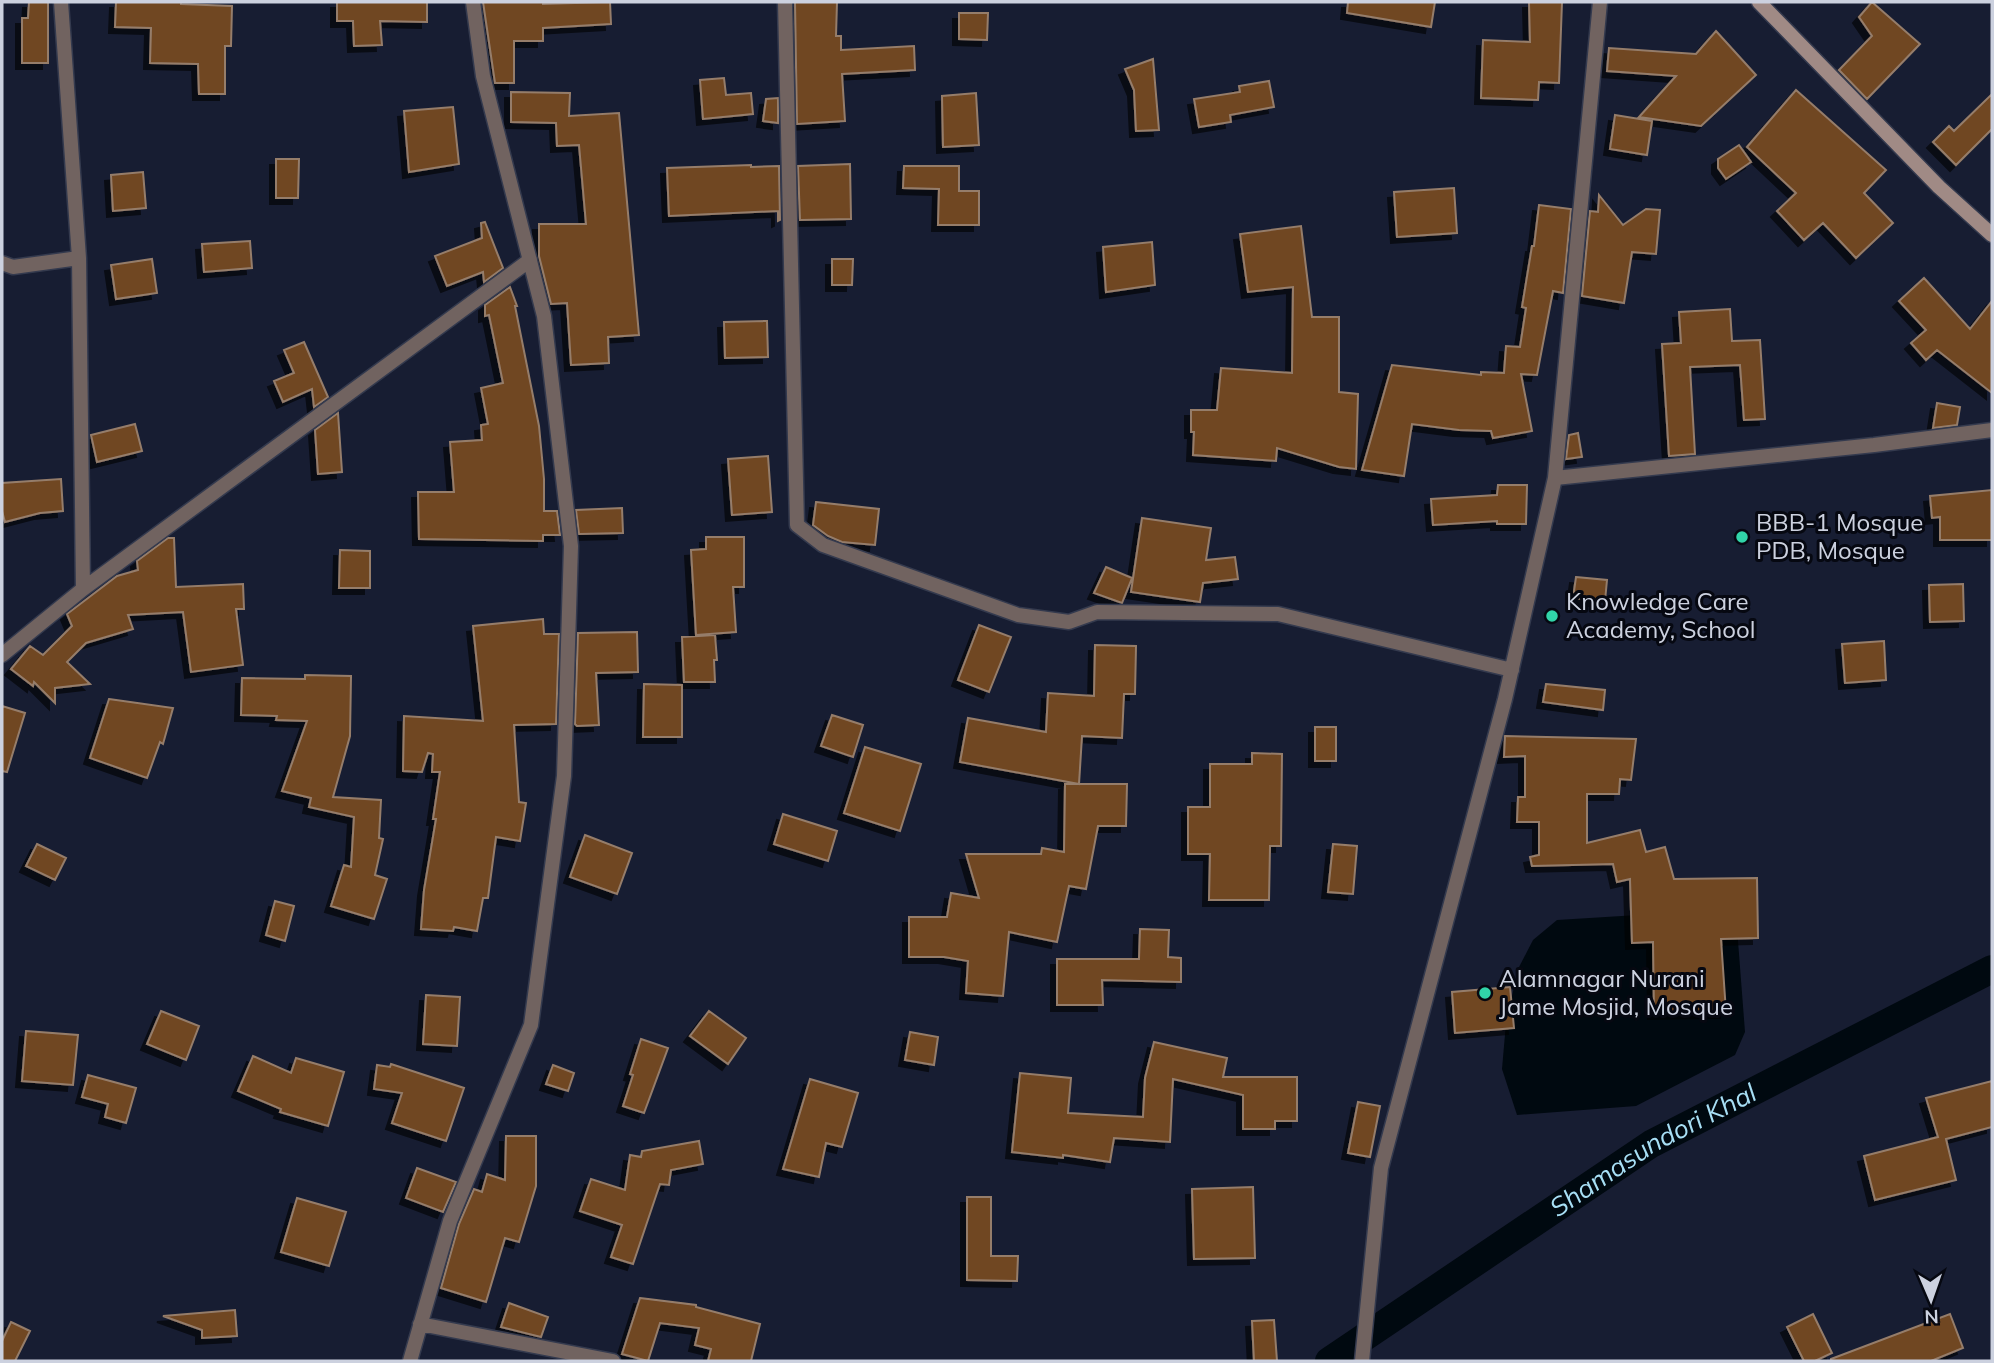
<svg xmlns="http://www.w3.org/2000/svg" width="1994" height="1363" font-family="Mulish,sans-serif">
	<style>
		.water { fill: #000910 }
		.lines { fill: none; stroke-linecap: round; stroke-linejoin: round }
		.canal { stroke: #000910; stroke-width: 28 }
		.building { fill: #704621; stroke: #957d6b; stroke-width: 2; filter: url(#shadow) }
		.street-casing { stroke: #343a4e; stroke-width: 17 }
		.secondary-casing { stroke: #343a4e; stroke-width: 17 }
		.street { stroke: #716360; stroke-width: 14 }
		.secondary { stroke: #a08a85; stroke-width: 14 }
		.poi-dot { fill: #31d4a9; stroke: #060811; stroke-width: 2.5 }
		.labels { text-anchor: middle; stroke-width: 6; stroke-linejoin: round; paint-order: stroke }
		.poi-label { font-size: 24px; fill: #ccd1df; stroke: #060811; text-anchor: start }
		.water-label { font-size: 26px; font-style: italic; fill: #a7dff5; stroke: #060811 }
	</style>
	<defs>
		<filter id="shadow"><feDropShadow dx="-6" dy="6" stdDeviation="0" flood-color="#0009"/></filter>
	</defs>
	<rect width="100%" height="100%" fill="#171d32"/>
	<path class="water" d="M1638 915H1736L1745 1032 1735 1055 1636 1106 1517 1115 1502 1069 1506 1023 1518 969 1533 940 1557 920Z"/>
	<g class="lines">
		<path class="canal" id="s1" d="M1329 1361 1651 1144 1992 969"/>
	</g>
	<path class="building" d="M29 2H48V63H22V18H28Z
		M116 2H181V4L232 6 231 46H225V94H199L198 64 150 63 151 28 115 27Z
		M337 2H427V22L380 21 382 45 354 46 353 21H337Z
		M483 2H543V4L610 2 611 24 543 28V41H514V83H495Z
		M795 2H837L836 36H841V50L914 46 915 70 842 74 845 121 797 124Z
		M1348 2H1435L1431 27 1347 13Z
		M1529 2H1562L1559 83 1539 82 1538 100 1481 98 1483 40 1530 42Z
		M1872 2 1920 44 1867 99 1839 70 1872 36 1859 17Z
		M959 13H988L987 40 959 39Z
		M1716 31 1756 75 1701 126 1639 117 1676 76 1607 71 1609 48 1696 54Z
		M1153 59 1159 130 1136 131 1134 90 1125 69Z
		M724 78 726 95 751 93 753 114 703 119 700 80Z
		M1269 81 1274 107 1230 115 1231 122 1199 127 1194 99 1240 92 1239 86Z
		M1796 90 1886 170 1864 193 1893 223 1856 258 1823 223 1804 240 1777 211 1796 193 1747 147Z
		M511 92 570 93 569 116 619 113 639 335 608 337 609 363 571 365 567 303 551 304 539 256V224H586L579 145 557 146 556 123 511 122Z
		M976 93 979 145 943 147 942 96Z
		M1992 94V129L1956 165 1933 142 1949 126 1954 131Z
		M778 98V123L763 121 766 99Z
		M453 107 459 164 409 172 404 111Z
		M1615 115 1652 121 1647 155 1610 149Z
		M1739 145 1751 162 1726 179 1718 168V159Z
		M276 159H299L298 198H276Z
		M850 164 851 219 800 220 798 166Z
		M751 165V167L779 166 780 220 778 221V211L669 216 667 168Z
		M904 166H959V191H979V225H938L939 189 903 188Z
		M143 172 146 208 113 211 111 175Z
		M1454 188 1457 233 1397 237 1394 192Z
		M1599 195 1623 225 1646 209 1660 210 1656 254 1632 252 1624 303 1582 296 1590 211 1598 212Z
		M1539 205 1571 209 1563 293 1553 291 1537 375 1521 374 1532 431 1493 438 1491 431 1459 430 1412 424 1404 476 1362 470 1392 365 1481 375V372L1504 373 1506 346 1520 347 1526 308 1522 307 1532 246H1534Z
		M485 222 503 268 484 282 483 272 447 286 435 256 482 238 481 223Z
		M1301 226 1312 317H1339V392L1358 394 1356 469 1339 467 1277 448 1276 461 1193 455 1194 432H1191V410H1217L1221 368 1292 373 1293 287 1248 292 1240 234Z
		M250 241 252 268 204 272 202 244Z
		M1152 242 1155 285 1106 292 1103 247Z
		M152 259 157 293 116 299 111 265Z
		M832 259H853L852 285H832Z
		M1924 278 1970 329 1992 301V393L1937 350 1926 360 1911 343 1926 330 1899 301Z
		M510 287 517 306H515L539 426 544 479V511H557L560 535H543V541L419 539 418 492H454L450 442 482 440 481 425 488 424 481 388 503 383 489 315 485 316V305Z
		M1730 309 1732 341 1760 340 1765 419 1744 420 1740 365 1690 367 1695 454 1669 456 1662 344 1681 343 1679 312Z
		M767 321 768 357 725 358 724 322Z
		M304 342 328 397 314 407 312 389 283 402 274 381 294 373 284 350Z
		M1937 403 1960 407 1957 425 1933 428Z
		M338 413 342 472 318 474 315 430Z
		M135 424 142 451 97 462 91 435Z
		M1578 433 1582 457 1566 459 1569 435Z
		M768 456 772 512 732 515 728 459Z
		M61 479 63 511 40 513 5 522 2 511V483Z
		M1498 485H1527L1526 524H1497V521L1433 525 1431 499 1497 495Z
		M1992 490V540H1940V517L1932 518 1930 496Z
		M816 502 879 509 875 545 842 542 828 536 813 525Z
		M622 508 623 533 579 534 576 510Z
		M1142 518 1211 528 1206 560 1235 557 1238 579 1203 583 1200 602 1131 592Z
		M706 537H744V587H733L736 632 696 635 691 550 706 549Z
		M168 538H174L176 587 243 584 244 609H236L243 665 191 672 183 612 128 615 133 629 86 643 67 662 90 684 55 688V703L34 682 33 686 11 669 30 646 43 655 72 626 67 614 117 576 138 570 137 561Z
		M340 550 370 551V588H339Z
		M1106 567 1132 578 1122 603 1094 593Z
		M1576 577 1607 580 1605 601 1573 598Z
		M1963 584 1964 621 1930 622 1929 585Z
		M543 619 544 634H559L556 724 514 725 519 802 526 803 520 841 496 837 488 898H483L477 931 454 927 453 931 421 929 424 890 436 819H433L440 772H432L433 754 428 753 422 772 403 771 404 716 483 721 473 626Z
		M979 625 1011 637 989 692 958 680Z
		M637 632 638 672 596 673 599 725 577 726 575 724 578 633Z
		M715 635 717 660H714L715 682H684L682 637Z
		M1884 641 1886 680 1845 683 1842 644Z
		M1095 645 1136 646 1135 694H1124L1122 738 1082 736 1079 784 960 762 968 718 1046 732 1048 693 1094 696Z
		M305 675 351 676 350 736 333 797 381 800 379 838 383 839 375 875 387 879 374 919 331 906 344 865 351 867 354 817 309 807 311 798 282 791 307 721 276 720 277 716 241 715 242 678 305 679Z
		M644 684 682 685V737H643Z
		M1546 684 1605 690 1603 710 1543 702Z
		M109 699 173 708 163 744 160 742 147 778 90 758Z
		M2 706 25 713 7 772 2 771Z
		M832 715 863 725 853 757 821 746Z
		M1315 727H1336V761H1315Z
		M1505 736 1636 739 1631 780 1620 779 1619 794H1587V843L1640 830 1646 852 1665 847 1674 879 1757 878 1758 938 1721 939 1726 1012 1654 1013 1653 942 1632 943 1630 879 1617 882 1613 864 1532 866 1530 857 1539 855V822H1517L1518 797H1525V756L1504 757Z
		M865 747 921 764 900 831 844 813Z
		M1252 753 1282 754 1281 846H1270L1269 900H1209L1210 854H1188V807H1210V764H1252Z
		M1065 784H1127L1126 826H1098L1086 889 1069 886 1057 942 1009 932 1003 996 966 993 968 961 944 957H909V917H947L951 893 979 898 966 854H1041L1042 848 1064 852Z
		M783 814 837 831 828 861 774 844Z
		M585 835 632 853 617 894 570 877Z
		M37 844 66 858 55 880 26 866Z
		M1333 844 1357 846 1353 894 1328 892Z
		M275 901 294 906 285 941 266 935Z
		M1140 929 1169 930 1168 957 1181 958V982L1102 980 1103 1005H1057V959H1139Z
		M1510 987 1514 1028 1455 1033 1452 992Z
		M426 995 460 997 457 1046 423 1044Z
		M161 1011 199 1026 186 1060 147 1044Z
		M709 1011 746 1038 728 1064 690 1036Z
		M26 1031 78 1035 73 1085 22 1081Z
		M910 1032 938 1037 934 1065 905 1060Z
		M641 1039 668 1048 644 1113 623 1106 633 1075 630 1074Z
		M1154 1042 1227 1058 1223 1077H1297V1121H1275V1129H1243V1095L1173 1079 1170 1142 1114 1138 1110 1162 1063 1155V1158L1012 1152 1020 1073 1071 1078 1068 1113 1143 1117 1145 1078Z
		M253 1056 291 1073 296 1058 344 1072 328 1126 280 1112 281 1109 238 1091Z
		M391 1064 464 1088 446 1141 392 1123 402 1093 374 1089 377 1065 390 1067Z
		M553 1065 574 1073 568 1091 546 1084Z
		M88 1075 136 1088 126 1123 105 1117 108 1104 82 1097Z
		M810 1079 858 1093 842 1147 826 1143 819 1177 783 1169Z
		M1992 1081V1127L1946 1139 1956 1180 1875 1200 1864 1156 1938 1137 1926 1098Z
		M1358 1102 1380 1106 1370 1157 1348 1153Z
		M506 1136H536V1186L519 1242 505 1238 486 1302 441 1288 459 1224 474 1189 482 1192 487 1174 505 1180Z
		M699 1141 703 1164 671 1170 669 1185 660 1184 633 1264 611 1257 622 1225 580 1211 591 1179 625 1190 630 1155 641 1157 642 1151Z
		M417 1168 456 1182 443 1212 406 1198Z
		M1253 1187 1255 1258 1194 1259 1192 1189Z
		M967 1197H991V1256H1018L1017 1281 967 1280Z
		M297 1198 346 1212 329 1266 281 1252Z
		M640 1298 696 1305V1307L760 1324 751 1361H708L711 1349 695 1345 699 1328 660 1323 648 1361 622 1354Z
		M509 1303 548 1317 541 1337 501 1327Z
		M235 1310 237 1336 202 1338V1330L163 1316Z
		M1813 1314 1832 1353 1815 1361H1804L1787 1327Z
		M1950 1314 1963 1348 1931 1361H1831V1359Z
		M1274 1320 1277 1361H1254L1252 1321Z
		M11 1322 30 1331 15 1361H2V1341Z"/>
	<g class="lines">
		<g class="street-casing">
			<path id="street" d="M61 2 79 258 83 589
				M785 2 797 525 823 545 1018 615 1069 622 1097 612 1278 614 1512 670
				M2 263 13 267 79 258
				M1555 478 1874 445 1992 430
				M2 655 83 589 530 260
				M420 1324 613 1361
				M410 1361 450 1221 531 1025 564 776 571 546 544 316 483 76 473 2
				M1362 1361 1381 1168 1505 699 1555 478 1600 2"/>
		</g>
		<g class="secondary-casing">
			<path id="secondary" d="M1759 2 1939 187 1992 235"/>
		</g>
		<use href="#street" class="street"/>
		<use href="#secondary" class="secondary"/>
	</g>
	<g class="poi-dot">
		<circle cx="1742" cy="537" r="7"/>
		<circle cx="1552" cy="616" r="7"/>
		<circle cx="1485" cy="993" r="7"/>
	</g>
	<g class="labels">
		<g class="poi-label">
			<text x="1756" y="531">BBB-1 Mosque<tspan x="1756" dy="28">PDB, Mosque</tspan></text>
			<text x="1566" y="610">Knowledge Care<tspan x="1566" dy="28">Academy, School</tspan></text>
			<text x="1499" y="987">Alamnagar Nurani<tspan x="1499" dy="28">Jame Mosjid, Mosque</tspan></text>
		</g>
		<g class="water-label">
			<text dy="9" stroke="none"><textPath href="#s1" startOffset="387">Shamasundori Khal</textPath></text>
		</g>
	</g>
	<rect width="1994" height="1363" fill="none" stroke="#ccd1df" stroke-width="7"/>
	<g transform="translate(1931 1300) rotate(178)" stroke="#060811" stroke-width="5" paint-order="stroke">
	<path d="M0-5L12 26L0 18L-12 26Z" fill="#ccd1df"/>
	<text y="-10" font-size="19" font-weight="bold" text-anchor="middle" fill="#ccd1df">N</text>
	</g>
</svg>
